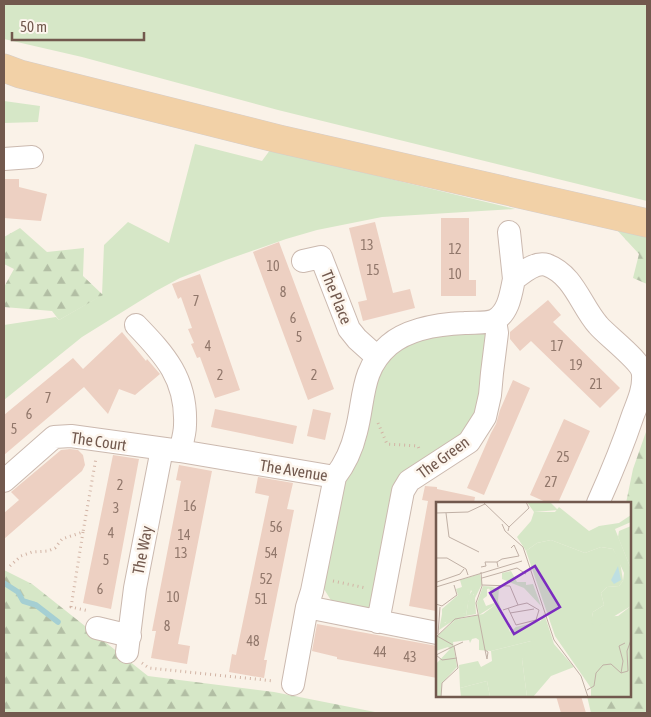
<svg xmlns="http://www.w3.org/2000/svg" width="651" height="717" font-family="'Asap Condensed',sans-serif">
	<style>
		.grass { fill: #d6e7c7 }
		.forest { fill: url(#forest-firs) }
		.lines { fill: none; stroke-linecap: round; stroke-linejoin: round }
		.stream { stroke: #a5cfd3; stroke-width: 5.5 }
		.building { fill: #edd0c2 }
		.minor-casing { stroke: #cbb9af; stroke-width: 24 }
		.major-casing { stroke: #d5cdca; stroke-width: 29 }
		.path { stroke: #d2b4a5; stroke-width: 3; stroke-dasharray: 1 4; stroke-linecap: butt }
		.minor { stroke: #fff; stroke-width: 22 }
		.major { stroke: #f2d1a7; stroke-width: 28 }
		.labels { text-anchor: middle; stroke-width: 5; stroke-linejoin: round; paint-order: stroke }
		.number-label { font-size: 14px; fill: #91776b }
		.street-label { font-size: 16px; fill: #72594e; stroke: #fdf6ee }
		.inset-road { fill: none; stroke: #c0b0a5; stroke-width: 1 }
		.view { fill: #7b2cbf; fill-opacity: 0.15; stroke: #7b2cbf; stroke-width: 2.5 }
		.inset-edge { fill: none; stroke: #72594e; stroke-width: 2.5 }
	</style>
	<defs>
		<pattern id="forest-firs" width="22" height="20" patternUnits="userSpaceOnUse" patternTransform="scale(1.25)"><rect width="22" height="20" fill="#d6e7c7"/><path d="M5 1l3.5 6h-7zM16 11l3.5 6h-7z" fill="#b2bea4"/></pattern>
	</defs>
	<rect width="100%" height="100%" fill="#faf2e8"/>
	<path class="grass" d="M4 4H647V201L278 110 82 57 4 39Z
		M4 101 40 106 38 122 4 123Z
		M195 144 262 161 270 150 515 209 382 217 317 230 286 239 226 260 180 278 156 291 82 337 4 400V325L56 317 59 320 102 295 104 245 128 222 169 243Z
		M480 329 489 335 482 395 468 434 410 474 370 612 332 602 324 589 342 484 371 391 392 352 437 332Z"/>
	<path class="forest" d="M20 228 47 252 84 248 83 276 103 295 59 320 52 311 4 307V287L14 269 4 264V237Z
		M616 229 647 236V284L633 278 639 254Z
		M647 429V713H591L587 696H630V503H626L633 469Z
		M4 570 32 584 148 676 274 692 380 713H4Z"/>
	<g class="lines">
		<path class="stream" d="M4 583 18 592 23 601 36 605 58 622"/>
	</g>
	<path class="building" d="M4 179H19V187L47 194 41 221 4 218Z
		M441 218H469V280H476V296H441Z
		M375 222 393 293 410 289 415 308 363 321 358 302 367 300 349 228Z
		M279 242 334 389 308 400 253 252Z
		M200 274 240 390 215 398 200 357 197 358 191 344 194 343 188 329 192 328 181 297 178 299 172 284Z
		M548 300 561 315 553 322 620 388 600 408 531 341 520 351 510 339V332Z
		M122 332 146 361 147 359 160 374 135 395 119 389 108 414 84 387 4 455V415L73 358 83 369Z
		M513 380 530 388 484 495 467 488 491 433 496 424 500 410Z
		M215 409 297 426 293 444 211 427Z
		M313 409 331 413 325 440 307 436Z
		M564 419 590 431 558 503H548L530 495Z
		M70 449 78 450 83 455 85 465 82 471 4 539V513L19 500 11 492 61 450Z
		M113 455 139 459 111 609 83 603Z
		M179 465 212 471 178 644 190 646 187 664 151 658 156 631H152L181 481 176 480Z
		M258 477 293 483 287 509 294 510 264 660H267L264 678 229 672 232 654 236 655 269 496 255 493Z
		M425 486 437 487V489L475 497 474 503H437V603L436 611 409 606 428 501 422 500Z
		M317 624 437 646V678L337 659V657L312 651Z
		M556 696H581L586 713H561Z"/>
	<g class="lines">
		<g class="minor-casing">
			<path id="minor" d="M4 159 32 157
				M509 232 514 279
				M303 261 321 257 349 329 357 339 377 357
				M136 325C165 355 187 379 185 425 185 434 182 443 180 451
				M335 477C345 464 352 449 356 432 365 399 360 370 389 345 409 328 439 324 465 323 474 322 487 324 495 320 509 312 511 293 514 279 523 273 535 261 547 265 574 275 581 306 598 325 607 336 643 362 643 375 644 389 638 402 633 415 623 445 611 474 598 503
				M4 481 54 437 71 436 180 451 335 477 312 591 307 607 293 684
				M307 607 437 633
				M378 622 403 491 409 481 469 442 485 417 490 395 492 373 497 333 495 320
				M97 628 130 636
				M127 652 135 588 162 449"/>
		</g>
		<g class="major-casing">
			<path id="major" d="M4 68 20 74 279 139 647 223"/>
		</g>
		<path class="path" d="M378 423 387 444 418 446 420 451
			M83 532 71 607 89 611
			M10 566 21 556 32 552 48 551 55 548 62 539 83 532 96 458
			M333 581 366 588
			M142 663 149 668 274 681"/>
		<use href="#minor" class="minor"/>
		<use href="#major" class="major"/>
	</g>
	<g class="labels">
		<g class="number-label">
			<text x="367" y="250">13</text>
			<text x="455" y="254">12</text>
			<text x="273" y="271">10</text>
			<text x="373" y="275">15</text>
			<text x="455" y="279">10</text>
			<text x="283" y="297">8</text>
			<text x="196" y="306">7</text>
			<text x="293" y="323">6</text>
			<text x="299" y="342">5</text>
			<text x="208" y="351">4</text>
			<text x="557" y="351">17</text>
			<text x="576" y="370">19</text>
			<text x="220" y="380">2</text>
			<text x="314" y="380">2</text>
			<text x="596" y="389">21</text>
			<text x="48" y="403">7</text>
			<text x="29" y="419">6</text>
			<text x="14" y="434">5</text>
			<text x="563" y="462">25</text>
			<text x="551" y="487">27</text>
			<text x="120" y="490">2</text>
			<text x="190" y="511">16</text>
			<text x="116" y="513">3</text>
			<text x="276" y="532">56</text>
			<text x="111" y="538">4</text>
			<text x="184" y="540">14</text>
			<text x="181" y="558">13</text>
			<text x="271" y="558">54</text>
			<text x="106" y="565">5</text>
			<text x="266" y="584">52</text>
			<text x="100" y="594">6</text>
			<text x="173" y="602">10</text>
			<text x="261" y="604">51</text>
			<text x="167" y="631">8</text>
			<text x="253" y="646">48</text>
			<text x="380" y="657">44</text>
			<text x="410" y="662">43</text>
		</g>
		<g class="street-label">
			<text transform="translate(337 297) rotate(68)" y="6">The Place</text>
			<text transform="translate(99 441) rotate(8)" y="6">The Court</text>
			<text transform="translate(443 457) rotate(-36)" y="6">The Green</text>
			<text transform="translate(294 470) rotate(9)" y="6">The Avenue</text>
			<text transform="translate(142 550) rotate(-79)" y="6">The Way</text>
		</g>
	</g>
	<g transform="translate(436 502)">
		<rect width="195" height="195" fill="#faf2e8"/>
		<path d="M91 0H114L122 8 98 10ZM195 24V67L182 35 183 29ZM115 38 149 51 165 45 177 47 184 59 187 79 183 84 171 85 165 91 168 103 157 110 156 115 182 114 195 104V195H155V186L119 134 90 49 101 41ZM75 69 81 80H90V83L97 82 105 104 88 86 66 77V71ZM44 72 46 82 39 96 40 112 30 114 33 94 38 93 35 88 29 111 6 122V107L22 93 20 87 26 85 24 78ZM47 84 61 85 51 87V94L47 97 50 104 58 101 59 103 43 113 41 101Z" fill="#d6e7c7"/>
		<path d="M123 5 153 29 163 24 183 21 195 13V20L179 27 195 67V104L164 123 158 124 155 120 157 110 168 103 165 91 171 85 183 84 187 79 188 71 177 47 165 45 149 51 115 38 101 41 90 49 81 35 95 19 98 10H119ZM39 85 37 95H33L30 114 15 120 3 128 6 112V120L9 121 16 114 29 111 27 104 22 103 28 100ZM53 86H63L62 99 74 130 80 125 105 119 108 111 118 142 138 165 115 174 97 195H91L86 157 95 139 55 149 43 148V138L40 136 36 137 34 141 33 138 17 140 21 165 6 181 5 195H0V162L14 147 12 145 0 149V135L19 118 47 112 59 103ZM51 179 54 195H25L24 186Z" fill="#d6e7c7"/>
		<path d="M99 138 94 151 86 157 91 195H54L51 179 24 186 23 163 42 159 45 165 56 159 55 149Z" fill="#d6e7c7"/>
		<path d="M182 64 185 78 178 82 175 78Z" fill="#bedfe2"/>
		<path class="inset-road" d="M47 0 73 25 72 29M0 11 32 10 49 2M10 11 13 35 43 50M66 22 69 29 87 45 118 138 145 174 152 195M73 25 93 6 90 0M0 56H11L30 67 32 73M45 65 50 64 49 60H61M62 65 61 60 66 57 83 54 78 43 75 46M45 70 46 84 40 101 49 148 52 150 51 157 49 148M46 76 81 66 90 72M1 80 24 72 28 67M46 83 74 84 82 103 67 108M0 85 86 59M0 102 6 104 21 93 18 83M72 106 80 123 100 118 103 108 91 101 82 103M74 111 98 107M2 132 4 105M1 134 17 143M0 135 19 117 42 113M0 153 6 158 21 156M0 153 18 144M185 171 192 169 191 149 195 138M185 171 187 159 183 144 189 141M151 188 158 184 160 171 167 163 175 162 185 171M5 195 6 181 22 166 18 144 27 140"/>
		<path class="view" d="M99 64 124 105 78 132 54 91Z"/>
		<rect width="195" height="195" class="inset-edge"/>
	</g>
	<rect width="651" height="717" fill="none" stroke="#72594e" stroke-width="10"/>
	<path d="M12 32v8h132v-8" fill="none" stroke="#72594e" stroke-width="2.5"/>
	<text x="20" y="32" font-size="15" fill="#72594e" stroke="#fdf6ee" stroke-width="4" paint-order="stroke">50 m</text>
</svg>
